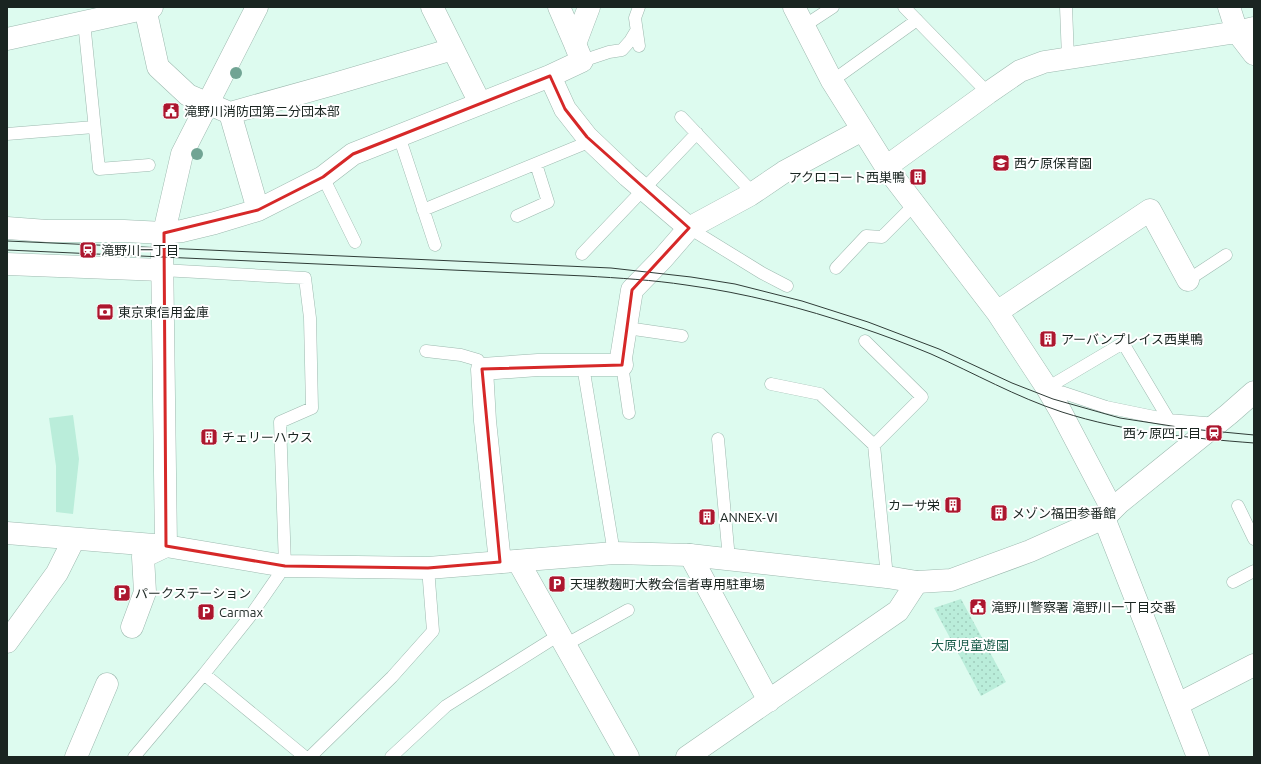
<svg xmlns="http://www.w3.org/2000/svg" width="1261" height="764" font-family="Ubuntu,'Noto Sans JP',sans-serif">
	<style>
		.green { fill: #baedda }
		.park { fill: url(#park-dots) }
		.lines { fill: none; stroke-linecap: round; stroke-linejoin: round }
		.lane-casing { stroke: #9db9af; stroke-width: 13 }
		.street-casing { stroke: #9db9af; stroke-width: 23 }
		.secondary-casing { stroke: #9db9af; stroke-width: 23 }
		.lane { stroke: #fff; stroke-width: 12 }
		.street { stroke: #fff; stroke-width: 22 }
		.secondary { stroke: #fff; stroke-width: 22 }
		.tram { stroke: #303d38; stroke-width: 1 }
		.tree { fill: #71a494 }
		.marked { fill: none; stroke: #d62828; stroke-width: 3; stroke-linejoin: round }
		.labels { text-anchor: middle; stroke-width: 4; stroke-linejoin: round; paint-order: stroke }
		.poi-label { font-size: 13px; fill: #1a2521; stroke: #fff; text-anchor: start }
		.park-label { font-size: 13px; fill: #195c49; stroke: #fff }
	</style>
	<defs>
		<pattern id="park-dots" width="8" height="8" patternUnits="userSpaceOnUse"><rect width="8" height="8" fill="#baedda"/><path d="M2 2h.1M6 6h.1" fill="none" stroke="#9fcbbb" stroke-width="1.8" stroke-linecap="round"/></pattern>
	</defs>
	<rect width="100%" height="100%" fill="#ddfbef"/>
	<path class="green" d="M73 415 79 459 73 514 56 512V466L49 418Z"/>
	<path class="park" d="M961 599 1006 682 981 696 934 608Z"/>
	<g class="lines">
		<g class="lane-casing">
			<path id="lane" d="M639 7 635 18 639 46
				M904 7 988 93
				M1066 7 1068 58
				M84 22 99 169 149 165
				M804 26 833 7
				M582 61 609 52 622 50 630 41 636 31
				M832 81 917 20
				M681 117 753 193
				M7 134 94 127
				M399 136 435 245
				M323 177 355 242
				M423 210 591 141
				M517 216 548 202 536 164
				M689 228 762 273 787 286
				M582 254 697 133
				M836 268 866 236 882 237 915 204
				M1188 280 1226 255
				M627 328 682 336
				M865 341 922 397 874 445
				M426 351 461 355 478 360 482 369
				M622 365 629 413
				M583 366 614 553
				M771 384 820 394 874 445 887 577
				M1047 388 1123 343 1169 420
				M1049 388 1106 407 1169 420 1217 424
				M718 439 729 559
				M1238 506 1254 539
				M1233 582 1254 571
				M565 645 628 610
				M204 674 305 757
				M134 757 204 674 251 615 285 566 280 422 312 408 310 318 305 278 162 270
				M310 757 392 677 433 631 428 568
				M391 757 446 706 559 635"/>
		</g>
		<g class="street-casing">
			<path id="street" d="M432 7 480 103
				M559 7 575 44
				M794 7 832 81 886 167 997 312 1047 388 1061 412 1112 509
				M1229 7 1237 32 1254 54
				M145 8 158 67 188 95 230 113 258 210
				M7 39 152 7
				M550 76 565 109 587 137 628 176 689 228
				M230 113 334 84 453 49
				M886 167 988 93 1020 71 1044 62 1237 32 1254 28
				M7 228 47 231H124L164 233 182 231 215 223 258 210 323 177 353 154 550 76 582 61 575 44 589 7
				M7 264 162 270
				M997 312 1150 210 1188 280
				M690 555 769 701
				M518 561 628 757
				M500 562 485 421 482 369 538 365H622L621 358 632 290 663 258 689 228 750 195 784 172 862 130
				M132 627 145 592 143 557 166 546
				M7 642 57 573 74 539
				M1178 704 1254 665
				M76 757 107 684
				M687 757 898 611 917 582"/>
		</g>
		<g class="secondary-casing">
			<path id="secondary" d="M1104 518 1198 757
				M7 533 166 546 285 566 428 568 614 553 690 555 887 577 917 582 951 580 1030 551 1104 518 1119 503 1229 414 1254 392
				M166 546 162 249 165 228 182 154 257 7"/>
		</g>
		<use href="#lane" class="lane"/>
		<use href="#street" class="street"/>
		<use href="#secondary" class="secondary"/>
		<path class="tram" d="M7 241 611 268 691 277 735 284 802 301 868 322 939 349 1012 383 1053 399 1120 418 1191 429 1254 435
			M7 250 585 276C619 278 653 280 686 285 745 293 803 308 859 327 883 335 907 344 931 354 974 373 1016 397 1062 412 1124 432 1189 438 1254 443"/>
	</g>
	<g class="tree">
		<circle cx="236" cy="73" r="6"/>
		<circle cx="197" cy="154" r="6"/>
	</g>
	<path class="marked" d="M550 76 565 109 587 137 689 228 632 290 622 365 482 369 500 562 428 568 285 566 166 546 164 233 258 210 323 177 353 154Z"/>
	<defs>
		<g id="civic-square" transform="scale(0.9)"><rect x="-9" y="-9" width="18" height="18" rx="4" fill="#ac162e" stroke="#fff"/><path d="M-.6-6.5H3V-4.5H.6V-3L4-1V1h2V6H-6V1h2V-1L-.6-3ZM-1.2 2.5V6h2.4V2.5Z" fill="#fff"/></g>
		<g id="school-square" transform="scale(0.9)"><rect x="-9" y="-9" width="18" height="18" rx="4" fill="#ac162e" stroke="#fff"/><path d="M0-5L7-2L0 1L-7-2ZM-4 1L0 2.5L4 1V4Q0 6-4 4Z" fill="#fff"/></g>
		<g id="building-square" transform="scale(0.9)"><rect x="-9" y="-9" width="18" height="18" rx="4" fill="#ac162e" stroke="#fff"/><path d="M-4-6H4V6H1V3H-1V6H-4ZM-2.5-4.3h1.7v1.8h-1.7ZM.8-4.3h1.7v1.8H.8ZM-2.5-1h1.7V.8h-1.7ZM.8-1h1.7V.8H.8Z" fill="#fff"/></g>
		<g id="station-square" transform="scale(0.9)"><rect x="-9" y="-9" width="18" height="18" rx="4" fill="#ac162e" stroke="#fff"/><path d="M-3-6H3Q5-6 5-4V2Q5 4 3 4L4.5 6H3L1.5 4h-3L-3 6H-4.5L-3 4Q-5 4-5 2V-4Q-5-6-3-6ZM-3.5-4v3h7v-3ZM-3.5 1v1.5H-2V1ZM2 1v1.5H3.5V1Z" fill="#fff"/></g>
		<g id="bank-square" transform="scale(0.9)"><rect x="-9" y="-9" width="18" height="18" rx="4" fill="#ac162e" stroke="#fff"/><path d="M-6-4H6V4H-6ZM0-2.3a2.3 2.3 0 1 0 0 4.6a2.3 2.3 0 1 0 0-4.6Z" fill="#fff"/></g>
		<g id="parking-square" transform="scale(0.9)"><rect x="-9" y="-9" width="18" height="18" rx="4" fill="#ac162e" stroke="#fff"/><path d="M-3.5-5.5H1a3.5 3.5 0 0 1 0 7H-1V5.5H-3.5ZM-1-3.4V-.6H.8a1.4 1.4 0 0 0 0-2.8Z" fill="#fff"/></g>
	</defs>
	<g fill-rule="evenodd">
		<use href="#civic-square" x="171" y="111"/>
		<use href="#school-square" x="1001" y="163"/>
		<use href="#building-square" x="918" y="177"/>
		<use href="#station-square" x="88" y="250"/>
		<use href="#bank-square" x="105" y="312"/>
		<use href="#building-square" x="1048" y="339"/>
		<use href="#station-square" x="1214" y="433"/>
		<use href="#building-square" x="209" y="437"/>
		<use href="#building-square" x="953" y="505"/>
		<use href="#building-square" x="999" y="513"/>
		<use href="#building-square" x="707" y="517"/>
		<use href="#parking-square" x="557" y="584"/>
		<use href="#parking-square" x="122" y="593"/>
		<use href="#civic-square" x="978" y="607"/>
		<use href="#parking-square" x="206" y="612"/>
	</g>
	<g class="labels">
		<g class="poi-label">
			<text x="184" y="116">滝野川消防団第二分団本部</text>
			<text x="1014" y="168">西ケ原保育園</text>
			<text x="905" y="182" text-anchor="end">アクロコート西巣鴨</text>
			<text x="101" y="255">滝野川一丁目</text>
			<text x="118" y="317">東京東信用金庫</text>
			<text x="1061" y="344">アーバンプレイス西巣鴨</text>
			<text x="1201" y="438" text-anchor="end">西ヶ原四丁目</text>
			<text x="222" y="442">チェリーハウス</text>
			<text x="940" y="510" text-anchor="end">カーサ栄</text>
			<text x="1012" y="518">メゾン福田参番館</text>
			<text x="720" y="522">ANNEX-Ⅵ</text>
			<text x="570" y="589">天理教麹町大教会信者専用駐車場</text>
			<text x="135" y="598">パークステーション</text>
			<text x="991" y="612">滝野川警察署 滝野川一丁目交番</text>
			<text x="219" y="617">Carmax</text>
		</g>
		<g class="park-label">
			<text x="970" y="650">大原児童遊園</text>
		</g>
	</g>
	<rect width="1261" height="764" fill="none" stroke="#1a2521" stroke-width="16"/>
</svg>
